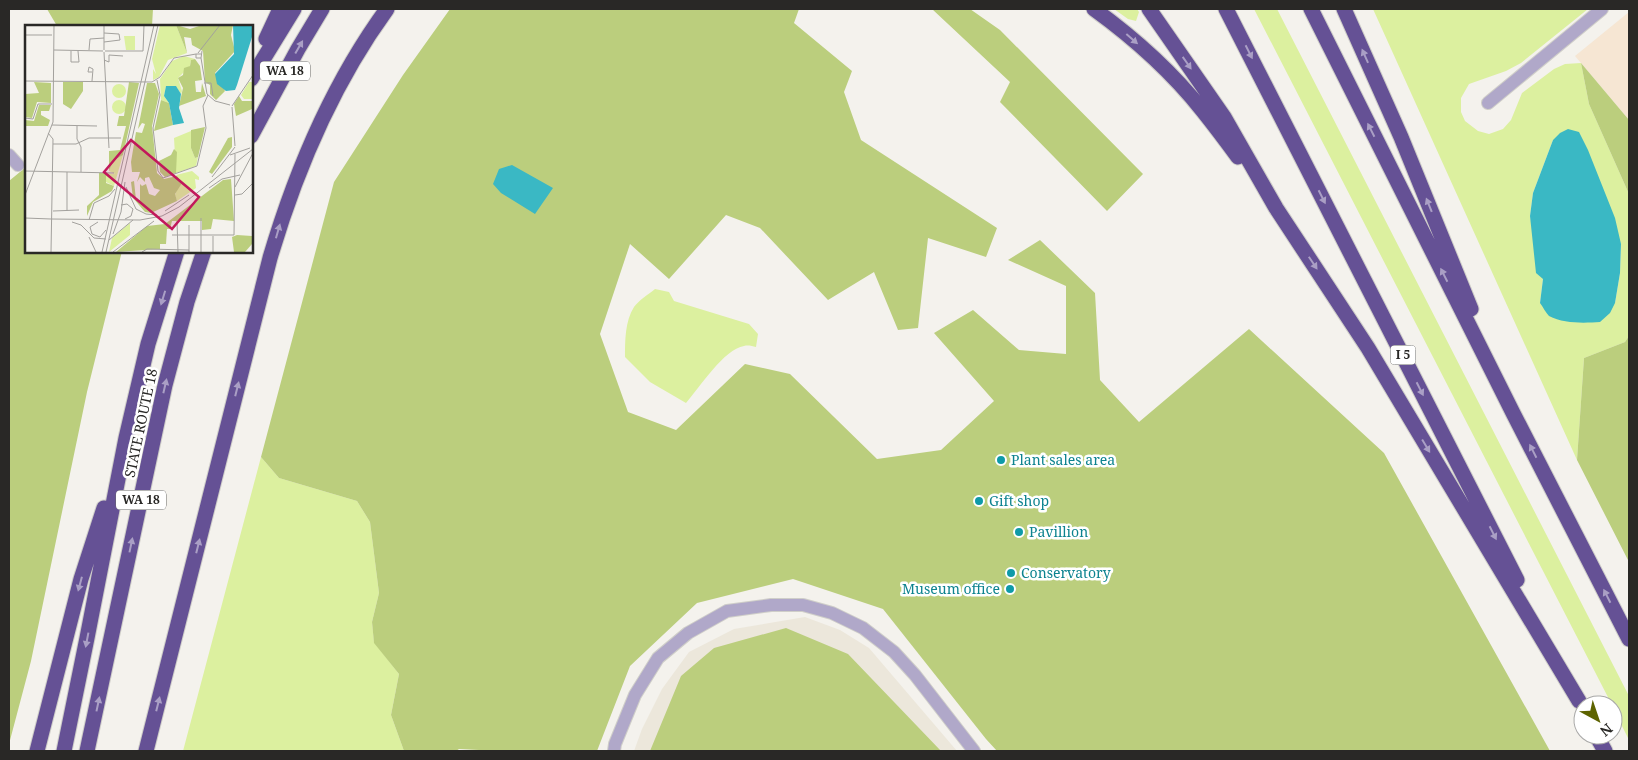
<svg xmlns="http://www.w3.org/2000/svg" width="1638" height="760" font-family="'Noto Serif',serif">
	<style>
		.built { fill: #ece7db }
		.industrial { fill: #f6e6d3 }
		.green { fill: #dcf09f; fill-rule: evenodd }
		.forest { fill: #bbce7d }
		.water { fill: #3ab8c4 }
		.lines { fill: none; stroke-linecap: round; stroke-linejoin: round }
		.minor-casing { stroke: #cfcec9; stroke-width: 14 }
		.motorway-casing { stroke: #cfcec9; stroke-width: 17 }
		.minor { stroke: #b0a8c9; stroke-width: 12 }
		.motorway { stroke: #655195; stroke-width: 15 }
		.oneway { fill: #aa9fc5 }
		.culture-dot { fill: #0f9aa8; stroke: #fff; stroke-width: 2 }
		.labels { text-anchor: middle; stroke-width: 5; stroke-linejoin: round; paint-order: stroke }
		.shield { fill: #fff; stroke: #696867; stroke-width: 1 }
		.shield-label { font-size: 12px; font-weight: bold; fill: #292826 }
		.street-label { font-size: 14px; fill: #292826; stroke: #fff }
		.culture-label { font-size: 14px; fill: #0d838f; stroke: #fff; text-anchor: start }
		.inset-road { fill: none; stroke: #a3a19d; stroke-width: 1 }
		.view { fill: #c2185b; fill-opacity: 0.15; stroke: #c2185b; stroke-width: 2.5 }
		.inset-edge { fill: none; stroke: #292826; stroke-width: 2.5 }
	</style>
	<rect width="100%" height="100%" fill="#f4f2ed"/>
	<path class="built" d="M805 617 840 630 869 648 957 751H634L642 729 662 689 689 652 734 629Z"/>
	<path class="industrial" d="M1629 12V120L1575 56Z"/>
	<path class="green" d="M1114 9H1137L1139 12 1136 21 1128 19Z
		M1254 9H1277L1629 696V740L1613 708V705H1612Z
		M1373 9H1588L1521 63 1506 71 1469 84 1461 98V112L1465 121 1478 131 1489 134 1503 129 1511 120 1522 93 1554 69 1565 64 1581 63 1589 104 1629 194V336L1625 342 1584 358 1577 460ZM1553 140 1621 244 1620 273 1615 303H1540L1543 279 1530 216 1533 193Z
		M655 289 669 292 674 301 749 324 758 334 756 347C752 346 748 345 744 346 724 349 700 387 686 403L650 382 625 357C625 341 625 321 634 307 639 300 649 294 655 289Z
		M261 457 279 478 357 501 370 522 379 593 372 622 374 642 399 674 391 715 404 751H183Z"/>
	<path class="forest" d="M47 9H153L152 26H57Z
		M450 9H799L794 23 852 71 844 92 861 140 997 228 986 257 928 238 918 328 898 330 874 272 828 300 760 228 726 215 669 279 630 244 600 334 628 412 676 430 745 364 790 374 877 459 941 450 994 401 934 333 973 310 1019 350 1066 354V286L1008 260 1040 240 1095 293 1100 380 1139 422 1249 329 1384 453 1550 751H997L986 739 883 609 793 579 697 603 630 666 597 751H499L459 749 456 751H404L391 715 399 674 374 643 372 622 379 593 370 522 357 501 279 478 261 457 334 182 403 75Z
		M932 9H970L1000 30 1143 174 1107 211 1000 102 1010 82Z
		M1581 63 1629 120V194L1589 104Z
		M26 167V251H122L87 392 31 661 9 744V181Z
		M1629 336V562L1577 460 1584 358 1625 342Z
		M786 628 848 654 941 751H650L681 676 714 648Z"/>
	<path class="water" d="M1568 129 1579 132 1588 150 1615 218 1621 244 1620 273 1615 303 1610 313 1600 322C1585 323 1564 324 1549 316 1546 313 1543 307 1540 303L1543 279 1536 273 1530 216 1533 193 1553 140 1560 133Z
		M512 165 553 188 535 214 501 193 493 184 499 169Z"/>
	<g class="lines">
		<g class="minor-casing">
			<path id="minor" d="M1488 103 1602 9
				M9 155 18 165
				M614 751 615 744 635 695 658 658 688 633 727 611 771 605H803L832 613 863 628 894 652 915 675 974 751"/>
		</g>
		<g class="motorway-casing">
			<path id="motorway" d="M1094 9C1134 38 1172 72 1203 111 1215 126 1227 142 1238 157
				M1149 9 1224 117 1276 208 1368 348 1579 701
				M1226 9 1517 580
				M1311 9 1513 413 1629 639
				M1344 9 1401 137 1471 309
				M266 39 280 9
				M251 79 294 9
				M251 136 298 49 322 9
				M1596 735 1605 751
				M37 751 81 579 104 508
				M64 751 87 638 126 438 148 344 177 251
				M87 751 165 385 187 302 204 251
				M146 751 270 258C296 170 333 83 387 9"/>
		</g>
		<use href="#minor" class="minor"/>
		<use href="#motorway" class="motorway"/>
	</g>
	<defs><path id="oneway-solid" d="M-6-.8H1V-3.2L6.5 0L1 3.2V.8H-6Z" transform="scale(1.25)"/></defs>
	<g class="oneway">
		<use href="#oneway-solid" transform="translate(1132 39) rotate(41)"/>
		<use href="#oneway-solid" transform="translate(299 47) rotate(-60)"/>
		<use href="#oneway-solid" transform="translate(1249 52) rotate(63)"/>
		<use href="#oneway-solid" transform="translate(1365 56) rotate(-114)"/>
		<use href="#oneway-solid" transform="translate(1187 63) rotate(55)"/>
		<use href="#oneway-solid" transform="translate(1371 130) rotate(-117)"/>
		<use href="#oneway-solid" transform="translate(1322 197) rotate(63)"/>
		<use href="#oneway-solid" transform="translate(1429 205) rotate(-112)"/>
		<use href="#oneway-solid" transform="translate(278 231) rotate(-74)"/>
		<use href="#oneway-solid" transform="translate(1313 263) rotate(56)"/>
		<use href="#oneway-solid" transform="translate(1444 275) rotate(-117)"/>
		<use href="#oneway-solid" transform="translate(163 298) rotate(107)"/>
		<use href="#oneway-solid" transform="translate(165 386) rotate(-77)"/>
		<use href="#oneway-solid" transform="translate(237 389) rotate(-76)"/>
		<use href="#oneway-solid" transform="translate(1420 389) rotate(63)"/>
		<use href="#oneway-solid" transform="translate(1426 446) rotate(59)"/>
		<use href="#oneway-solid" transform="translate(1533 451) rotate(-117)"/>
		<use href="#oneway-solid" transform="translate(1493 533) rotate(63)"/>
		<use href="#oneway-solid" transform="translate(131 545) rotate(-78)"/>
		<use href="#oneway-solid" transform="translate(198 546) rotate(-76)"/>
		<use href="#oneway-solid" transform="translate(80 584) rotate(105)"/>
		<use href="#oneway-solid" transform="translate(1607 596) rotate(-117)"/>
		<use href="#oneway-solid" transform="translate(87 640) rotate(101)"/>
		<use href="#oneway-solid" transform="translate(98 704) rotate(-78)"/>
		<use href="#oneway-solid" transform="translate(158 704) rotate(-76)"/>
	</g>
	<g class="culture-dot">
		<circle cx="1001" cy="460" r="5"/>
		<circle cx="979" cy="501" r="5"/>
		<circle cx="1019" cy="532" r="5"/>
		<circle cx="1011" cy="573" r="5"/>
		<circle cx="1010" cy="589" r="5"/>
	</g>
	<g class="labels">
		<g class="shield">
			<rect x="260" y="61.5" width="50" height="19" rx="4"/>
			<rect x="1390.5" y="345.5" width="25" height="19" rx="4"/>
			<rect x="116" y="490.5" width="50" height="19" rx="4"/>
		</g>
		<g class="shield-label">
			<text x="285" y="75">WA 18</text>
			<text x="1403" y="359">I 5</text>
			<text x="141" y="504">WA 18</text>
		</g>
		<g class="street-label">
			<text transform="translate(141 423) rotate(-78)" y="5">STATE ROUTE 18</text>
		</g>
		<g class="culture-label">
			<text x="1011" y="465">Plant sales area</text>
			<text x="989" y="506">Gift shop</text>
			<text x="1029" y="537">Pavillion</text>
			<text x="1021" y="578">Conservatory</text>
			<text x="1000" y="594" text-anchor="end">Museum office</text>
		</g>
	</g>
	<g transform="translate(25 25)">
		<rect width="228" height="228" fill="#f4f2ed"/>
		<path d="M135 0H151L162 28 143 35 134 52 128 55V44L131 49 127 34ZM99 11H110V25H101ZM159 31 170 34 166 35 165 41 153 53 157 66 156 69 152 63 141 61 139 71 144 78 136 75 135 54 147 36ZM224 57H227V74H219L216 70ZM87 66a7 7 0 1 1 14 0a7 7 0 1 1-14 0ZM87 82a7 7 0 1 1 14 0a7 7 0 1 1-14 0ZM166 106V123L170 133 173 132 171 141 151 148 149 113ZM98 130 89 161 81 157V148L90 149 84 146 87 137ZM167 146 174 152V155L170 154 171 163 152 176 150 170 154 157 151 150ZM105 198V210L84 227 87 213Z" fill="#dcf09f"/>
		<path d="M151 0 165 4 177 0H208L206 10 210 26 190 48 200 66 191 75 185 69V60L180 57 178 26 167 20 166 13 159 12 162 28ZM170 34 175 41 177 55 170 56 171 67H176L177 58 181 71 154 81 158 63 153 53 158 50 159 43 165 41 166 35ZM9 57 26 58V78L12 77 7 93 0 92V69L14 68ZM38 57H58V66L46 84 38 79ZM104 57 114 58 98 130 88 136 84 146V126L95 125 101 101H92L94 91H99ZM122 58H130L134 69 127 101 132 148 139 154 152 151 157 158 150 169 152 176 126 188 120 187 108 173 106 157 109 156 111 175H115V159L117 161 121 159 124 169 130 171 135 165 129 163 124 152 120 153V157L115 152 112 157 115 147H107L106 137 111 107 117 108 120 99 117 98 113 104ZM214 71 217 76H227V84L211 91 209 79ZM136 75 144 78 148 100 129 106ZM14 80H26L24 86H16V90L25 95 23 101H0V95L9 96ZM180 102 173 132 170 133 166 123V105ZM207 112V122L187 149 184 147 203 113ZM149 124 152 127 151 148 140 152 135 147 134 136 146 130ZM74 148H81V158L89 161 87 166 68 177 62 191V181L74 170ZM206 154 209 196 188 194 186 204 177 205V196H147L145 204H142L141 219H135V224L91 227 122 201 140 199 198 155ZM212 210 227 211V219L220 227H209L207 212Z" fill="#bbce7d"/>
		<path d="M208 0H227V12L212 60 210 65 201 66 192 59 190 49 209 29ZM141 61H151L156 69 154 83 159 98 148 100 144 78 139 71Z" fill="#3ab8c4"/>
		<path class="inset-road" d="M0 10H27M79 17 95 15 94 9 79 8M29 25 78 26M64 25 65 14 79 13M79 25V0M46 26V37H54L53 26M80 26H118L119 0M79 27 84 123M173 28 195 0M176 29H171V33H176L177 26M176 33 182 69 190 76 205 80M79 35 84 37V30L98 31M132 55 135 70 128 103 133 146 138 153 172 141 181 103 178 81 183 70M0 56 127 57 135 52 149 33 171 29M67 56 68 44 64 42 63 47H67M179 58H186L188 71M207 81 228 50M207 82 210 121M0 93 8 94 13 79H27M27 100 72 101M52 101V114L56 122V147M23 108 28 114 26 227M28 119H51L64 113H96M205 130 225 123M0 146 89 148M187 152 210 122M101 162 111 184 121 189 132 190M210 162 228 128M184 163 197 154 215 150M0 170 28 97 29 0M210 170 217 169 228 158M96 180 102 179 108 184 106 191 100 194M28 186 54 185M42 186V147M140 186 164 170M0 193 26 194M176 193V227M26 194 115 195 137 191 154 182 228 124M64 195 69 178 84 171 90 164M152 196 153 227M47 197 56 200 69 213 81 214M73 197 65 202 67 209 75 212 81 205M88 209 96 187 100 157M147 210H209L210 129M64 212 71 227M84 215 108 195M77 227 129 0M81 227 133 0M88 227 129 196M117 227 122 224 164 225M164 227V200M188 227V211"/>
		<path class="view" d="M106 115 174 172 147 204 79 147Z"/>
		<rect width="228" height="228" class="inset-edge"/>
	</g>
	<rect width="1638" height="760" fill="none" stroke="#292826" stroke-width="20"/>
	<g transform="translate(1598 720) rotate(140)"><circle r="24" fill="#ffffff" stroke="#a9a9a8"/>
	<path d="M0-4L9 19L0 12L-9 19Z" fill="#5d6300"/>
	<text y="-8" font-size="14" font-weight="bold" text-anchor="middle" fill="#292826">N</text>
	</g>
</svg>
